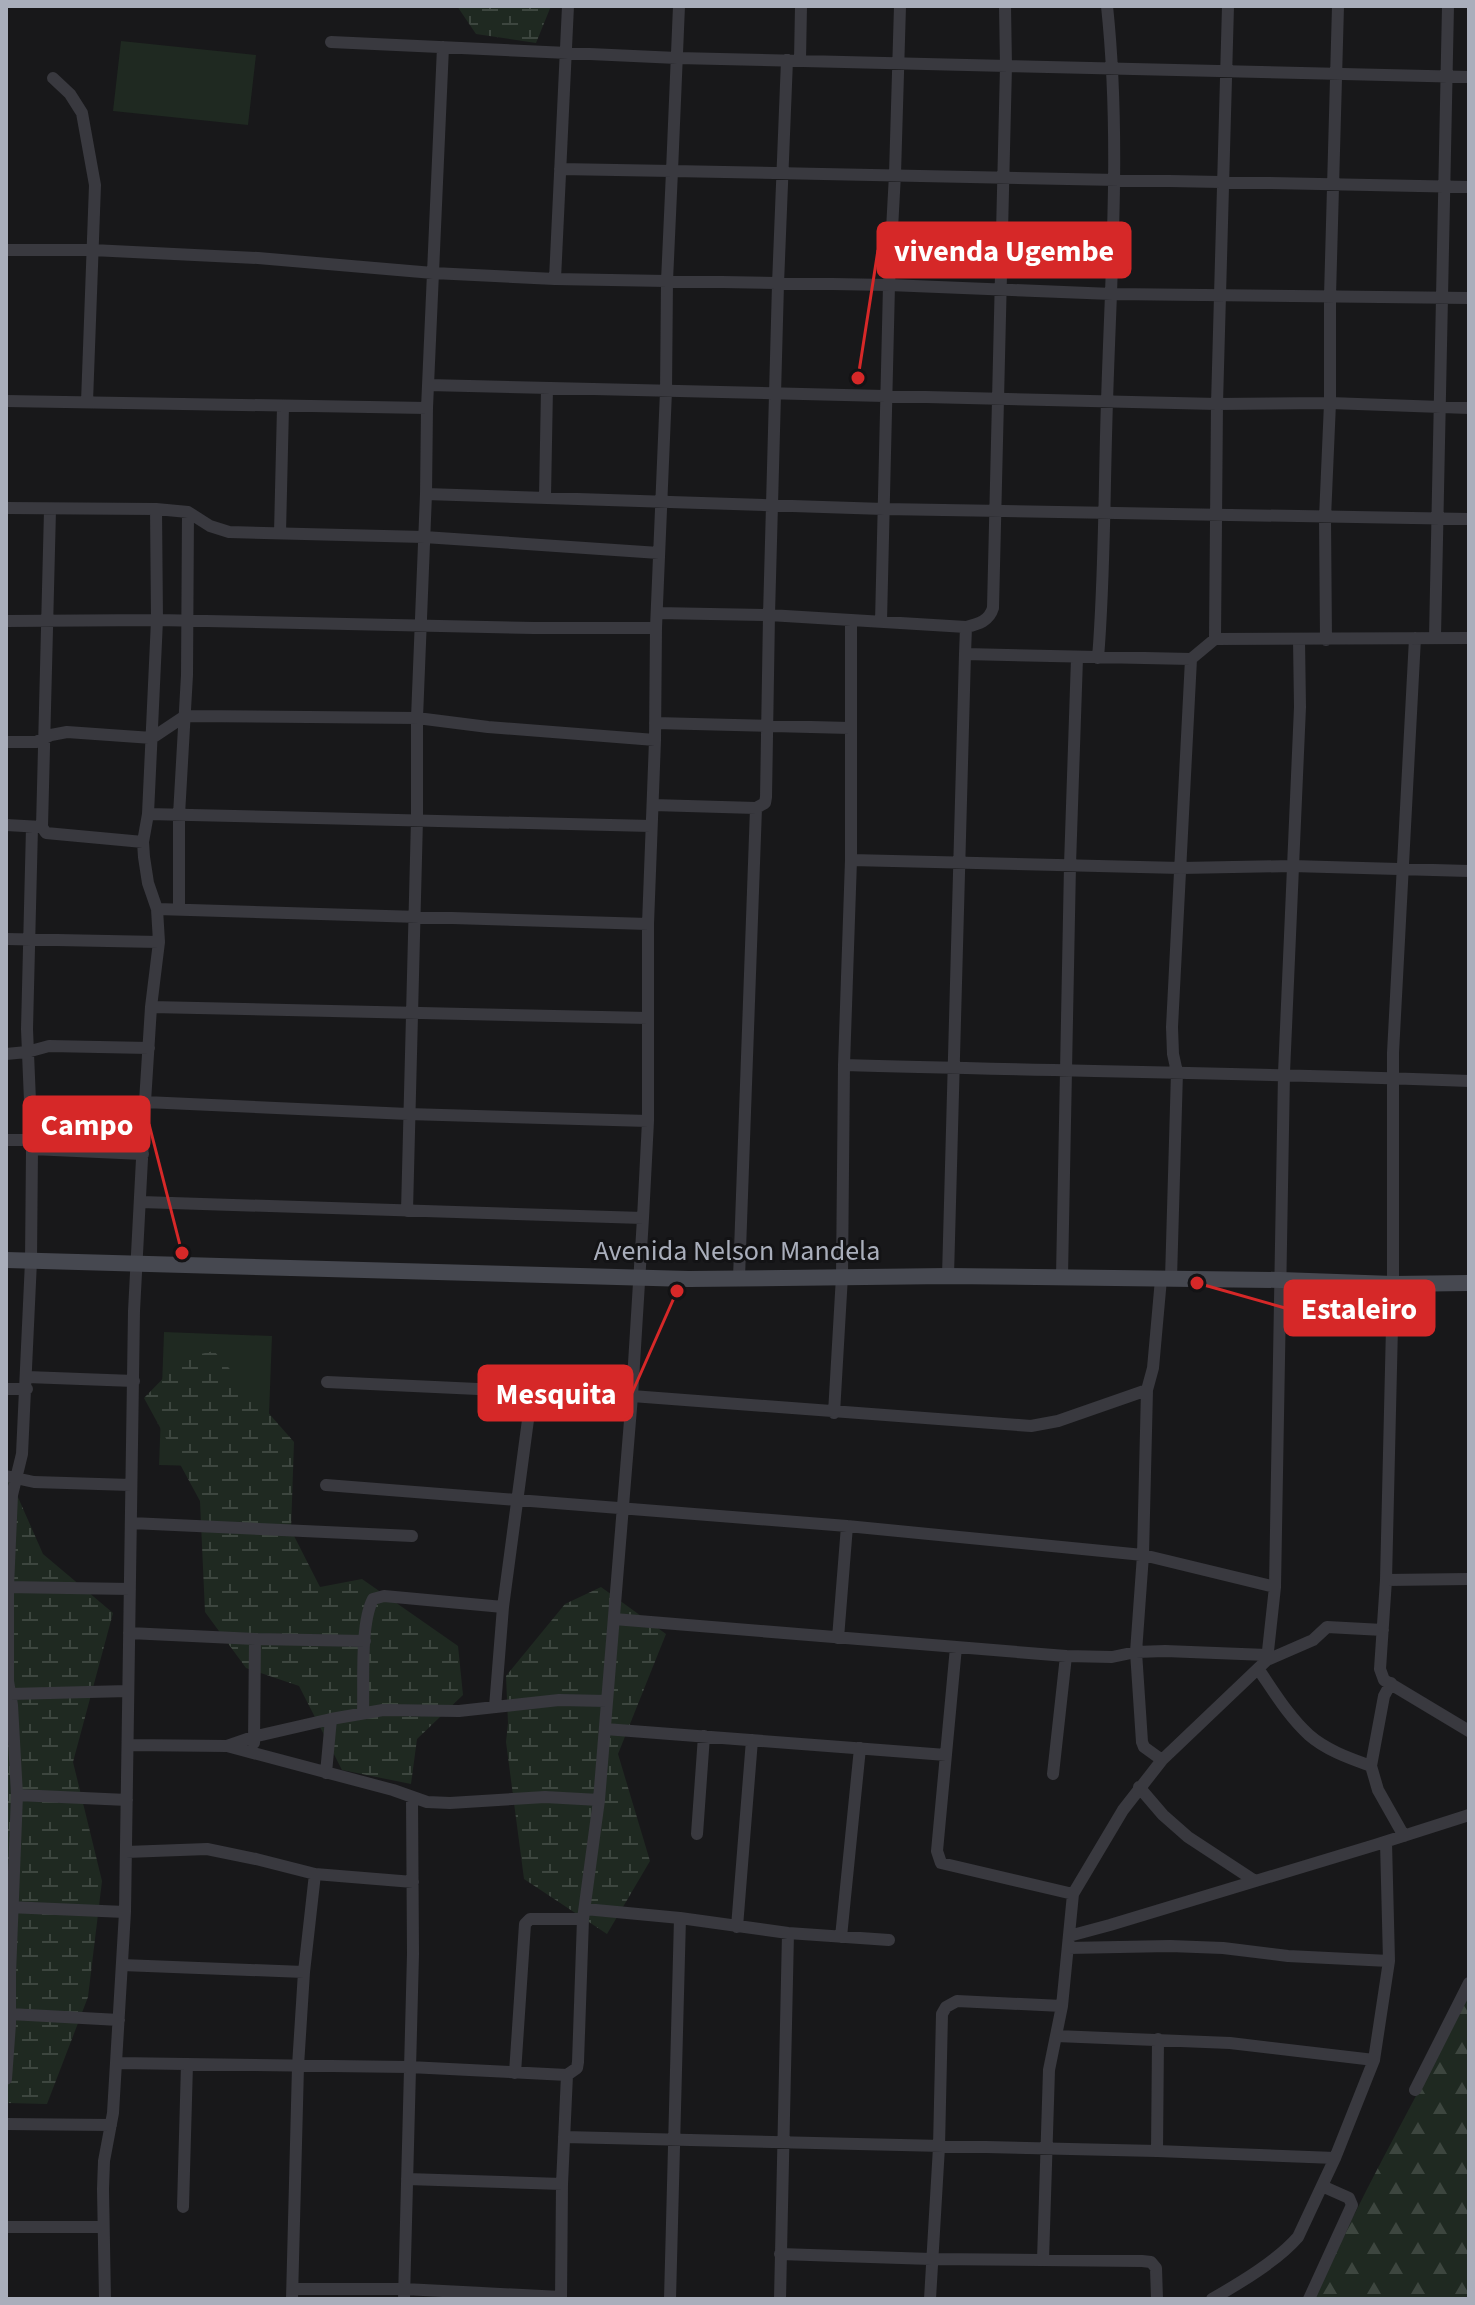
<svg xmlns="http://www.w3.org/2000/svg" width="1475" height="2305" font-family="'Source Sans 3',sans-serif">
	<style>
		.grass { fill: #1f2921 }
		.forest { fill: url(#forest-firs) }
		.wetland { fill: url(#wetland-marsh) }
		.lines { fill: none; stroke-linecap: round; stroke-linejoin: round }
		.street { stroke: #39393f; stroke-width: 12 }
		.secondary { stroke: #464850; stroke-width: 16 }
		.labels { text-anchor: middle; stroke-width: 6; stroke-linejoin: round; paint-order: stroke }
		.street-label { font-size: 28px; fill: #a9aebb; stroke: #131315 }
		.leader { fill: none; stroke: #d62828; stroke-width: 3 }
		.callout-dot { fill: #d62828; stroke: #131315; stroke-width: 3 }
		.callout { fill: #d62828; stroke: #d62828; stroke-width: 3 }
		.callout-label { font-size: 30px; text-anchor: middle; font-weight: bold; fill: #fff }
	</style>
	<defs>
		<pattern id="forest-firs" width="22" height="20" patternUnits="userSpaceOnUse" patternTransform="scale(2)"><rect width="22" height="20" fill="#1f2921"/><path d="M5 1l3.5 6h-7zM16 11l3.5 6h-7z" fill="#3d463f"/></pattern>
		<pattern id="wetland-marsh" width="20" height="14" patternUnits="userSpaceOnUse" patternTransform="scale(2)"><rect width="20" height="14" fill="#1f2921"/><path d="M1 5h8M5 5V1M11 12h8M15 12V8" fill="none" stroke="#3d463f"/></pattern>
	</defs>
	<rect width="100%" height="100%" fill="#18181a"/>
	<path class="grass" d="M121 41 256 55 248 125 113 111Z
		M164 1332 272 1336 267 1468 159 1465Z"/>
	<path class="forest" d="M1469 1994V2299H1315C1360 2194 1418 2096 1469 1994Z"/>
	<path class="wetland" d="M457 6H551L536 43 476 34Z
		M214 1351 294 1442 291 1530 320 1587 362 1579 458 1646 463 1695 417 1739 411 1784 342 1770 299 1686 246 1668 205 1612 200 1501 144 1398 183 1358Z
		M6 1470 43 1554 113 1613 73 1762 102 1881 88 1997 47 2104 6 2103Z
		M601 1587 666 1634 618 1754 650 1861 607 1934 524 1879 506 1742 508 1723 506 1676 565 1604Z"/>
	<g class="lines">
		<path class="street" d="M331 42 677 58 1469 77
			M800 60 801 6
			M53 78 70 94 82 113 95 185 87 402
			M560 169 672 171 679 6
			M6 250H92L258 258 433 273 555 279 889 285 1112 294 1469 298
			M555 279 568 6
			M428 385 1217 404 1330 403 1469 408
			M6 401 427 408
			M426 494 884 509 1469 519
			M545 497 547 388
			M6 508 156 509 188 512 210 526 229 532 424 537 659 553
			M280 533 283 407
			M657 613 769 615 966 627 965 654
			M6 621 157 620 534 628H656
			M881 622 889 285 895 174 900 6
			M966 627C979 624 989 621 993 608L1006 66 1005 6
			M1435 637 1448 6
			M1415 638 1393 1053V1284L1386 1580 1380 1669 1384 1680 1469 1731
			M1215 639 1217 404 1228 6
			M1326 640 1325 518 1330 403V296L1338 6
			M1098 658C1105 573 1104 488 1107 402 1111 270 1121 138 1107 6
			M655 723 850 728
			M6 742H36L51 735 67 732 152 738 185 716 417 718 488 727 655 740
			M653 805 756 808 765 803 766 797 769 615 778 284 787 60
			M148 814 651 826
			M6 825 42 827 46 833 143 842
			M42 827 50 510
			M851 860 1181 868 1292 866 1469 871
			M157 909 648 924
			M179 910V815L187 675 188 512
			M6 939 159 942
			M151 1007 648 1018
			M6 1054 27 1052 49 1046 149 1048
			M844 1065C1052 1071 1261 1073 1469 1081
			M145 1102 408 1114 648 1121
			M6 1140H32
			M32 1149 143 1154
			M141 1202 643 1218
			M407 1211 417 819V718L426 494 427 408 443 47
			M948 1276 965 654 1191 659 1215 639 1469 638
			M1062 1276 1070 865 1077 658
			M739 1278 756 808
			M1171 1279 1177 1072 1173 1054 1172 1027 1191 659
			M27 1377 134 1381
			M327 1382 632 1396 1031 1426 1058 1421 1147 1390 1153 1368 1161 1279
			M6 1389H27
			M1147 1390 1143 1555 1136 1652 1142 1742 1144 1747 1162 1760
			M834 1413 842 1276 844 1065 851 860V620
			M6 1476 34 1482 131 1485
			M326 1485 847 1526 1143 1555 1275 1587
			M131 1523 412 1536
			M1386 1580 1469 1579
			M6 1587 130 1589
			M614 1619 1066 1656 1112 1657 1136 1652 1165 1651 1267 1655
			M129 1633 255 1639 365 1641
			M838 1638 847 1526
			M956 1647 937 1851 941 1863 1073 1894
			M1267 1660 1275 1587 1284 1073 1300 707 1299 640
			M1259 1670C1274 1692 1289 1717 1309 1735 1326 1750 1349 1758 1371 1766
			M1391 1683 1384 1696 1371 1766 1378 1790 1404 1836
			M10 1694 128 1691
			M495 1707 503 1607 532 1390
			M363 1712C364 1682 360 1624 373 1599L384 1596 503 1607
			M605 1729 946 1755
			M254 1743 255 1639
			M128 1745 227 1746 253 1737 331 1719 383 1710 459 1711 559 1700 607 1701
			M227 1746 393 1790 427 1802 450 1803 545 1797 599 1800
			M326 1773 331 1719
			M1053 1774 1066 1656
			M1139 1787 1163 1815 1188 1837 1255 1881
			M17 1795 127 1800
			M697 1834 704 1736
			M126 1852 207 1849 256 1859 315 1874 413 1882
			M8 1907 125 1912
			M585 1909 680 1918 788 1933 889 1940
			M737 1927 752 1740
			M1069 1936 1110 1925 1375 1845 1469 1815
			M841 1937 860 1748
			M1068 1948 1170 1946 1223 1948 1288 1956 1389 1961
			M122 1965 304 1972
			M10 2014 119 2020
			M1056 2036 1230 2043 1374 2060
			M117 2063 409 2067 567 2075
			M515 2073 525 1924 530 1919H583
			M6 2079 10 2024V1974L17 1795 12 1705 8 1681V1587L12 1495 22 1454 31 1261 32 1149 27 1029 32 827
			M1415 2090 1469 1983
			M6 2124 111 2125
			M564 2137 1157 2151 1335 2158
			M1157 2151 1158 2039
			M407 2179 562 2184
			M183 2207 187 2064
			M6 2227H103
			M780 2254 931 2259 1142 2261 1151 2262 1156 2268 1157 2299
			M1043 2260 1049 2070 1062 2006 1073 1894 1123 1810 1162 1760 1267 1660 1313 1640 1327 1627 1383 1630
			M293 2289H404L561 2297
			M105 2299 103 2189 104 2161 113 2113 125 1912 134 1311 145 1102 151 1007 159 942 157 909 148 883 144 857 143 842 148 814 157 620 156 509
			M292 2299 298 2066 304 1972 315 1874
			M404 2299 413 1954 412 1798
			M561 2299 562 2184 567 2075 577 2068 578 2062 583 1919 599 1800 632 1396 643 1218 648 1121V924L655 740 656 628 666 391 667 281 672 171 1469 187
			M670 2299 680 1918
			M780 2299 788 1933
			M930 2299 939 2147 942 2014 946 2007 957 2001 1062 2006
			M1212 2299C1240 2283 1277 2261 1298 2237L1335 2158 1374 2060 1389 1961 1386 1842
			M1309 2299 1352 2205 1349 2198 1322 2186"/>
		<path class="secondary" d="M6 1260 689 1279 948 1276 1281 1280 1393 1284 1469 1283"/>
	</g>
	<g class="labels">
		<g class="street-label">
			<text x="737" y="1260">Avenida Nelson Mandela</text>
		</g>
	</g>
	<path class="leader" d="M858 378L878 250M182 1253L149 1124M1197 1283L1285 1308M677 1291L632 1393"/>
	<g class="callout-dot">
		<circle cx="858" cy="378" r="8"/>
		<circle cx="182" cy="1253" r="8"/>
		<circle cx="1197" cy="1283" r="8"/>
		<circle cx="677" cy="1291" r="8"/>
	</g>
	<g class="callout">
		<rect x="878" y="223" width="252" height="54" rx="8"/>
		<rect x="24" y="1097" width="125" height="54" rx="8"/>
		<rect x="1285" y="1281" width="149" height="54" rx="8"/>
		<rect x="479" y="1366" width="153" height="54" rx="8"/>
	</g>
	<g class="callout-label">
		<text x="1004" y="261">vivenda Ugembe</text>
		<text x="87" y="1135">Campo</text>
		<text x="1359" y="1319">Estaleiro</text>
		<text x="556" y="1404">Mesquita</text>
	</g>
	<rect width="1475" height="2305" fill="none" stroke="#a9aebb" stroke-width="16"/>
</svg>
